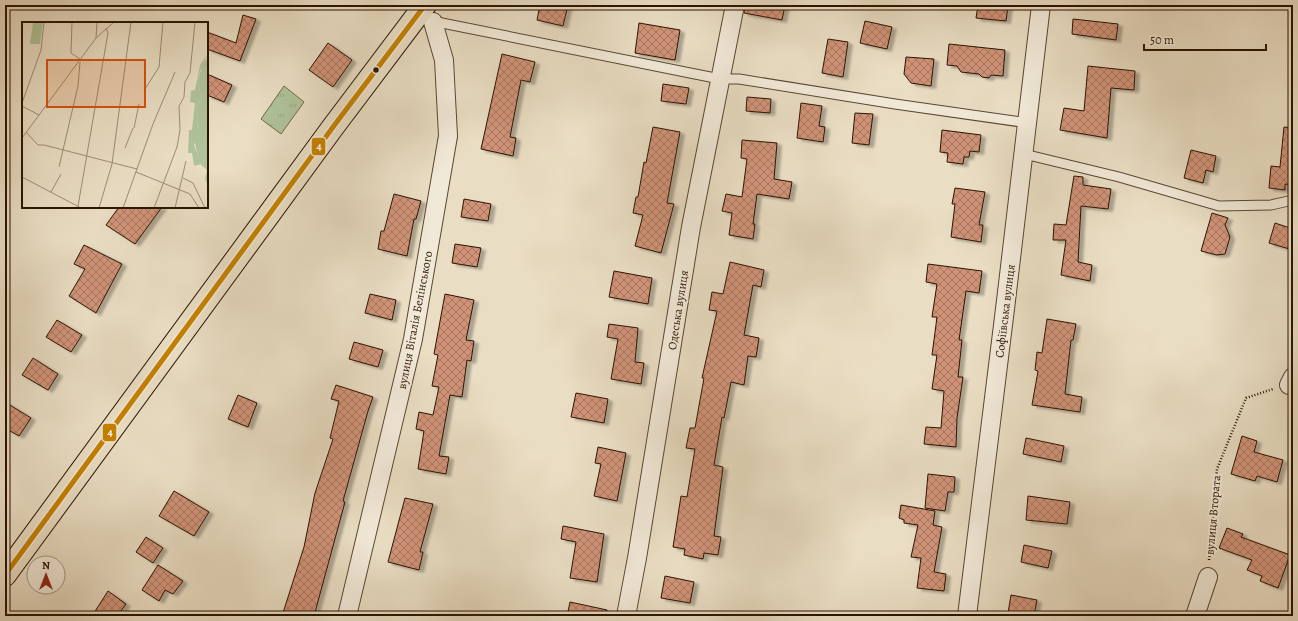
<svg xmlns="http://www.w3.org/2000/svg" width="1298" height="621" font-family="Alegreya,serif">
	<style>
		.park { fill: url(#park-tufts); stroke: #6d6a4c }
		.building { fill: url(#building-cross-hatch); stroke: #2b1300; filter: url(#shadow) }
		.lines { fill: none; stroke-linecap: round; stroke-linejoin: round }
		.lane-casing { stroke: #5a4631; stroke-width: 11 }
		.street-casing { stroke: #5a4631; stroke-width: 20 }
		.primary-casing { stroke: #2b1300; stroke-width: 24 }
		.path { stroke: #2b1300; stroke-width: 2.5; stroke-dasharray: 1 2; stroke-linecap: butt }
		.lane { stroke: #f1e9d8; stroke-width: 9 }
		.street { stroke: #f1e9d8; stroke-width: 18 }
		.primary { stroke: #e9ddc3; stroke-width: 22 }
		.bus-1-casing { stroke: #f1e9d8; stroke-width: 8 }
		.bus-1 { stroke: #c48100; stroke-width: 5 }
		.bus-dot { fill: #2b1300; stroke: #f1e9d8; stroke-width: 1.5 }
		.labels { text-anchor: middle; stroke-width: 4; stroke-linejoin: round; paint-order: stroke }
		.street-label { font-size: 12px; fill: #2b1300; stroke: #f1e9d8 }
		.inset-road { fill: none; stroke: #9d8c75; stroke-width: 1 }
		.view { fill: #d5520b; fill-opacity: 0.15; stroke: #d5520b; stroke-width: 2 }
		.inset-edge { fill: none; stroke: #2b1300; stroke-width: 2 }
		.line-badge { stroke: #f1e9d8; stroke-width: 1.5 }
		.badge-label { font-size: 11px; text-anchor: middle; font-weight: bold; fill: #fff }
	</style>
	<defs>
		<pattern id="park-tufts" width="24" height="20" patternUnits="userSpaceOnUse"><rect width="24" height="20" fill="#afc299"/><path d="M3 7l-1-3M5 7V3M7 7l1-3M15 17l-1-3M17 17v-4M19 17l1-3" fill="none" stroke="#97a682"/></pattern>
		<pattern id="building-cross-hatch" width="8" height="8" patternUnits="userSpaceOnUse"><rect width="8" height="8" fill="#d09378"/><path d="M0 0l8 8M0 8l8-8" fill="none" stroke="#a97760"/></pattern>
		<filter id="shadow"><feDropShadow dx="4.5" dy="2.5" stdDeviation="1" flood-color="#0004"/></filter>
	</defs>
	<rect width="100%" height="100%" fill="#e9ddc3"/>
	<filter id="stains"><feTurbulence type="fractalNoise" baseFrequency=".005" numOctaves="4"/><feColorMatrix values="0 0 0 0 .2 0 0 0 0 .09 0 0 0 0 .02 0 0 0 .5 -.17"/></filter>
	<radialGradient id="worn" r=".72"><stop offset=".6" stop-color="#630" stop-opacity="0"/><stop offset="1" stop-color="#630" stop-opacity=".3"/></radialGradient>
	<path class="park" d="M284 86 304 102 281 134 261 119Z"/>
	<path class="building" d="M540 5H568L563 26 537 20Z
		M745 5H785L782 20 744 13Z
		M978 5H1008L1006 21 976 18Z
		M243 15 256 19 240 61 207 49V32L236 43Z
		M1073 19 1118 24 1116 40 1072 34Z
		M865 21 892 27 887 49 860 43Z
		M639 23 680 30 675 60 635 53Z
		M828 39 848 42 843 77 822 73Z
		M328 43 352 60 333 87 309 70Z
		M949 44 1005 50 1003 76 991 75 989 78 982 77 979 74 961 72 957 66 947 65Z
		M502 54 535 62 530 82 521 80 510 137 516 138 513 156 481 149Z
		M906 57 934 59 931 86 911 83 904 74Z
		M1088 66 1135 71 1134 90 1111 88 1107 138 1060 130 1064 108 1084 111Z
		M207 74 232 85 224 102 207 95Z
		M663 84 689 88 686 104 661 101Z
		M747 97 771 99 770 113 746 111Z
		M801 103 822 106 819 126 825 127 823 142 797 138Z
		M855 113 873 114 869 145 852 143Z
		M653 127 680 132 667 203 674 204 661 253 635 246 643 215 633 213 636 197H638L644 162 646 163Z
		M1284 127 1293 128V185L1285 184V190L1269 188 1271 166 1280 167Z
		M942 130 981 135 979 152 970 151 969 157H964L963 164 947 162 948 153 940 152Z
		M742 140 777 143 774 179 792 182 789 199 757 194 753 224H755L753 239 729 235 732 213 722 211 726 194 742 197 747 159 741 158Z
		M1191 150 1216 156 1213 172 1206 170 1203 183 1184 178Z
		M1074 176 1083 177V185L1111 189 1108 209 1081 206 1078 262 1092 265 1090 281 1061 275 1066 240H1053L1054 224 1066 225Z
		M955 188 985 192 979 225H983L981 242 951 237 955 204H952Z
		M394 194 421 201 416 219H414L407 256 378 249 381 231H384Z
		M464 199 491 204 488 221 461 217Z
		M119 207H162L135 244 106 225Z
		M1212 213 1228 218 1225 225 1230 237 1225 254 1217 255 1201 251Z
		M1275 223 1293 229V250L1269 243Z
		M455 244 481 248 477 267 452 263Z
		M84 245 122 264 96 313 69 296 85 269 74 264Z
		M730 262 764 270 761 287 753 285 744 335 759 338 756 357 748 356 744 385 731 382 724 418 722 417 714 465 723 467 714 536 721 537 718 555 704 553 703 559 684 555 685 549 673 547 681 496 687 497 695 449 686 448 690 428H695L704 378H702L717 311 709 310 712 292 723 294Z
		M928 264 982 271 979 293 966 291 959 340H962L958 377H963L957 418 956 447 924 444 926 427 941 428 944 391 932 389 937 355H932L937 317H932L937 284 926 282Z
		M614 271 652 278 648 304 609 297Z
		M370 294 396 300 392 320 365 313Z
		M445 294 474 300 466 340 474 341 471 361 467 360 462 397 450 395 439 456 449 457 446 474 418 469 424 431 416 429 419 412 433 415 439 387 432 386 438 355 434 354Z
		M1047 319 1076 324 1073 340H1071L1065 394 1082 397 1080 412 1032 405 1038 371 1035 370 1037 352 1042 353Z
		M57 320 82 335 71 352 46 337Z
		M609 324 638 328 635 362 644 363 641 384 611 379 618 339 607 337Z
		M354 342 383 350 378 367 349 359Z
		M33 358 58 374 48 390 22 375Z
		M336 385 373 397 368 411 343 501 345 502 314 616H282L304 547 315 493 333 439 330 438 339 401 331 399Z
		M576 393 608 399 604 423 571 417Z
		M238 395 257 403 248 427 228 419Z
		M5 402 31 418 19 436 5 428Z
		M1242 436 1257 441 1254 452 1283 460 1277 482 1257 476 1255 481 1231 474Z
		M1026 438 1064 446 1061 462 1023 454Z
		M598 447 626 453 617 501 594 496 601 464 595 463Z
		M928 474 955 477 954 492H948L945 511 925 508Z
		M174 491 209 512 194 536 159 516Z
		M1028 496 1070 502 1067 524 1026 520Z
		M405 498 433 504 420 552H423L419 570 388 562Z
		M901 505 935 511 933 525 942 527 934 572 946 574 944 591 917 588 921 558 911 557 918 525 904 523V520L899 518Z
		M563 526 604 534 597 582 570 578 576 542 561 539Z
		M1227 528 1243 534 1241 537 1290 555 1278 588 1260 581 1262 576 1247 570 1252 560 1219 548Z
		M146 537 163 548 153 563 136 552Z
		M1024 545 1052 551 1048 568 1021 562Z
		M158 565 183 581 173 594 165 590 159 601 142 590Z
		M665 576 694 582 690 603 661 598Z
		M108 591 126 604 117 616H92Z
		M1011 595 1037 600 1034 616 1008 613Z
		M570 602 607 610 606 616H567Z"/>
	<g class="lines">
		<g class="lane-casing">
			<path id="lane" d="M432 21 720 79H739L895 104 1028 123
				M1024 154 1119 177 1219 206 1271 205 1293 200"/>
		</g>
		<g class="street-casing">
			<path id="street" d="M1289 385 1293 377
				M347 616 413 339 448 136 444 60 433 22
				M626 616 637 558 691 227 735 5
				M967 616 1005 309 1041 5
				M1195 616 1208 577"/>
		</g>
		<g class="primary-casing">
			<path id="primary" d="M5 575 333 127 425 5"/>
		</g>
		<path class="path" d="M1209 560 1217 469 1246 398 1273 389"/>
		<use href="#lane" class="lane"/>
		<use href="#street" class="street"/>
		<use href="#primary" class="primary"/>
		<g class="bus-1-casing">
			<path id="bus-1" d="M5 575 333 127 425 5"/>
		</g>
		<use href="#bus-1" class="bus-1"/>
	</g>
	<circle class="bus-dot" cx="376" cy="70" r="3.5"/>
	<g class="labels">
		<g class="street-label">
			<text transform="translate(678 310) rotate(-81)" y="4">Одеська вулиця</text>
			<text transform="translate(1005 311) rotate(-83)" y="4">Софіївська вулиця</text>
			<text transform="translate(415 320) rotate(-79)" y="4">вулиця Віталія Белінського</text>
			<text transform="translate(1213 515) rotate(-85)" y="4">вулиця Втората</text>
		</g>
	</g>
	<g transform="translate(22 22)">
		<rect width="186" height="186" fill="#e9ddc3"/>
		<path d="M21 0 18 22H8L11 1ZM186 32 178 49 176 58 179 76 174 86 176 107 172 123 179 142 172 144 170 131H166L167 108H170L173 81 168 80 169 69 173 68 178 43Z" fill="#afc299"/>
		<path d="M186 36V163L183 157 185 148 177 141 172 116 176 107 174 86 179 76 176 58 181 41Z" fill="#afc299"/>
		<path class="inset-road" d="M50 0 49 31 58 37M74 16 75 0M123 67 137 45 141 0M0 81 19 28 22 0M0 84 17 93M112 106 117 82M4 110 16 123H22L115 147M0 116 74 16 92 0M103 126 111 106M37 145 56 64 58 40M114 150 168 172 177 186M0 155 59 186M161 156 171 161 183 186M29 170 39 152M56 184 86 11 84 6M77 186 90 142 109 0M101 186 131 102 153 50M132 186 155 125 158 108 157 84 162 75 163 60 168 51 173 0M153 186 164 139"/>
		<path class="view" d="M25 38H123V85H25Z"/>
		<rect width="186" height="186" class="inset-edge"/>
	</g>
	<g class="line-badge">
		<rect x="311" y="137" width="15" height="19" rx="4" fill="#c48100"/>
		<rect x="102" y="423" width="15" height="19" rx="4" fill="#c48100"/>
	</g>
	<g class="badge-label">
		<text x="319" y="150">4</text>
		<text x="110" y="436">4</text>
	</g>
	<rect width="1298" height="621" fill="none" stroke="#e9ddc3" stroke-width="20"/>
	<rect x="6" y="6" width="1286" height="609" fill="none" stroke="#2b1300" stroke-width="2"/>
	<rect x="10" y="10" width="1278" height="601" fill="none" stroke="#2b1300"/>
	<g transform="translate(46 575)"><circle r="19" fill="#f1e9d8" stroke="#a29382"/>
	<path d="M0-3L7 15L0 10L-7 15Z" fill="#8f2418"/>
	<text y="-6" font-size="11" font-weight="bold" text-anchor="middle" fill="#2b1300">N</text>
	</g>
	<path d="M1144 44v6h122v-6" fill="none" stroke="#2b1300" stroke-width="2"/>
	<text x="1150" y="44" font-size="12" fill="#2b1300" stroke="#f1e9d8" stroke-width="3" paint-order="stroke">50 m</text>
	<rect width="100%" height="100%" filter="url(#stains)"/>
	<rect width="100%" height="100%" fill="url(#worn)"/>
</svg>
